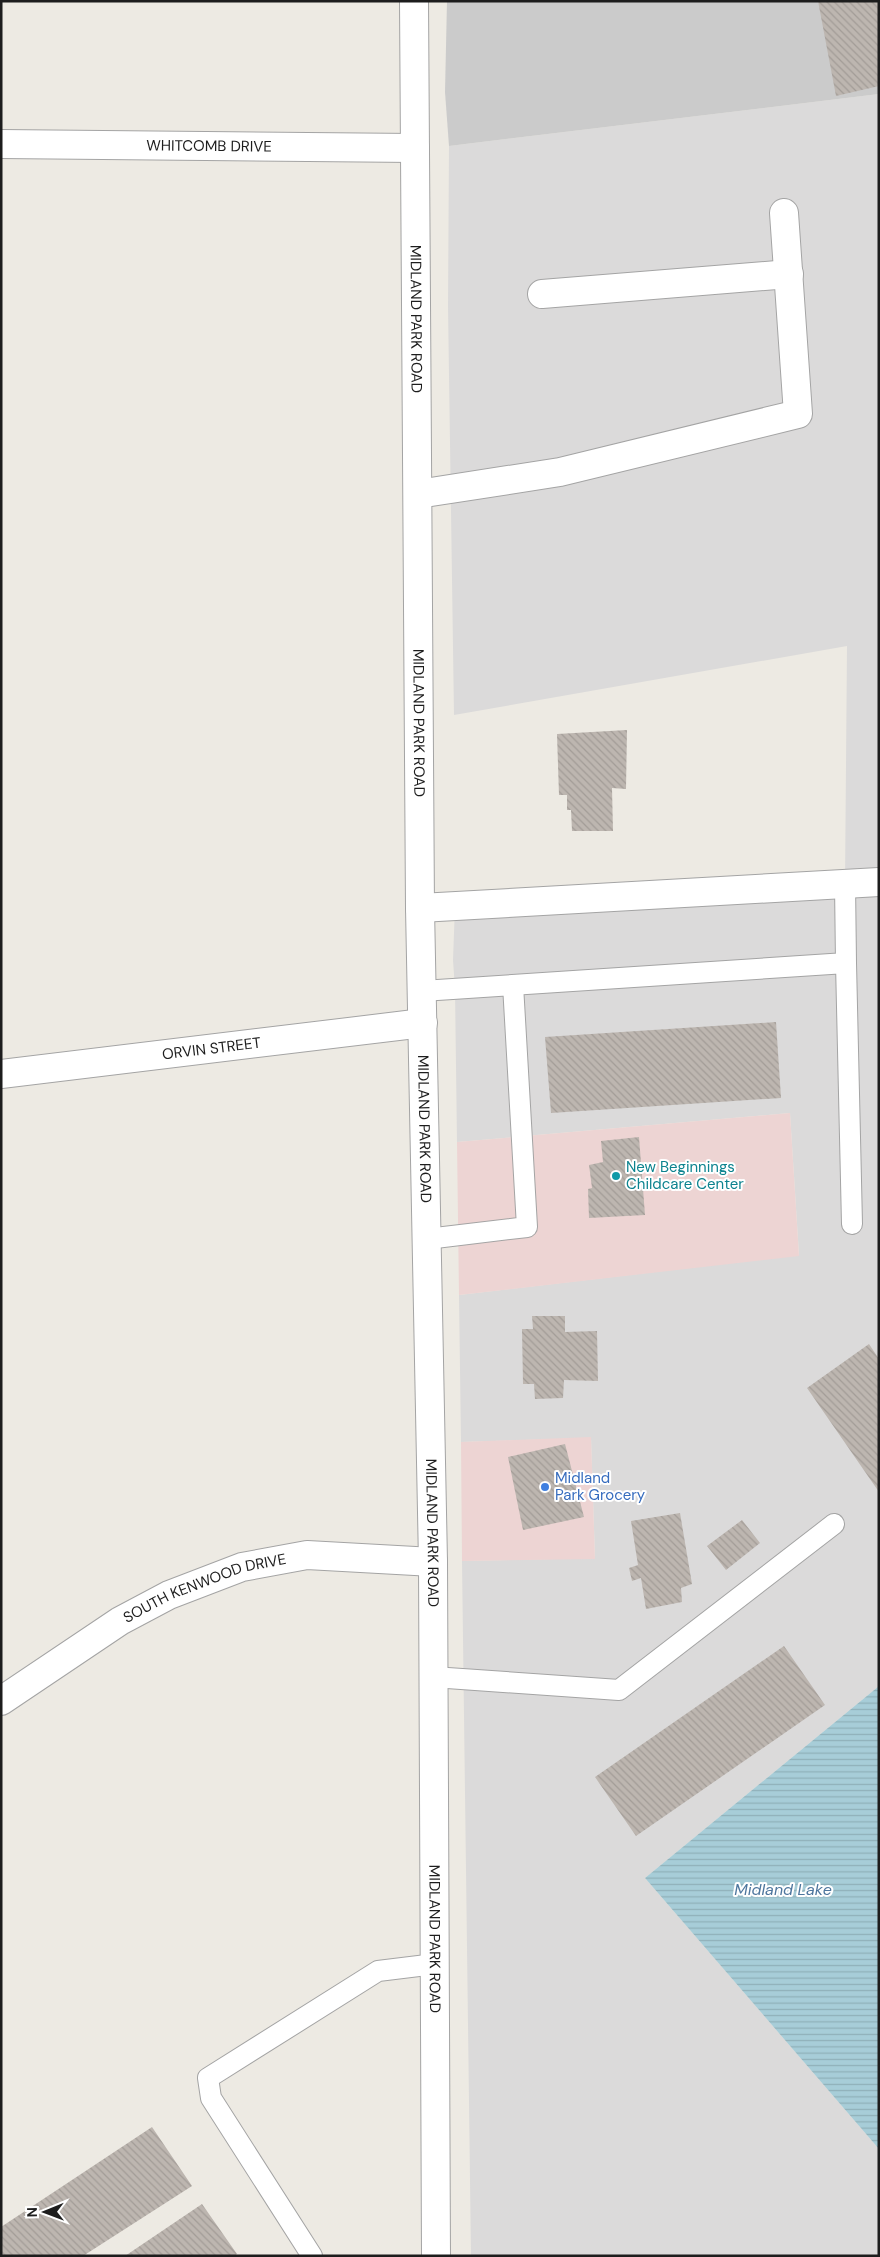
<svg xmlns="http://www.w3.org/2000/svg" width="880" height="2257" font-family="'DM Sans',sans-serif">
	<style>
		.residential { fill: #dbdada }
		.commercial { fill: #edd4d3 }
		.religious { fill: #cbcbcb }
		.water { fill: url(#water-rules) }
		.building { fill: url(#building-back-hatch) }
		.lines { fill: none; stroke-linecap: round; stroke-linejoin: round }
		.service-casing { stroke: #a4a4a4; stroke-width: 22 }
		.minor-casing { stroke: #a4a4a4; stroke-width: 30 }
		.tertiary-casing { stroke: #a4a4a4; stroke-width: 30 }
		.service { stroke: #fff; stroke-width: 20 }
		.minor { stroke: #fff; stroke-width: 28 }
		.tertiary { stroke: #fff; stroke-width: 28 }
		.culture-dot { fill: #0f9aa8; stroke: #fff; stroke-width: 2 }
		.shop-dot { fill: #3f7fe0; stroke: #fff; stroke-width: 2 }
		.labels { text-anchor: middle; stroke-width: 4; stroke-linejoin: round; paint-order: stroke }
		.street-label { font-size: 15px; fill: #1d1d1d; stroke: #fff }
		.culture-label { font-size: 15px; fill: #0d838f; stroke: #fff; text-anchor: start }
		.shop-label { font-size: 15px; fill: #366cbe; stroke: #fff; text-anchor: start }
		.water-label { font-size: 16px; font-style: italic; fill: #4e769e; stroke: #fff }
	</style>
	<defs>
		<pattern id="water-rules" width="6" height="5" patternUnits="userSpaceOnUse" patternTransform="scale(1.25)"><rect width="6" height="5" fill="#a7cdd8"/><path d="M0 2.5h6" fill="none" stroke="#8fb0b9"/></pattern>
		<pattern id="building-back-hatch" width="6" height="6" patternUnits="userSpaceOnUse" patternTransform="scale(1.25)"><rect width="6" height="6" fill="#bdb6b0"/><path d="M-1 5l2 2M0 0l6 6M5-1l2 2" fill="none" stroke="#a29c97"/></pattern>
	</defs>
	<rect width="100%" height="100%" fill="#edeae3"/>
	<path class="residential" d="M879 94V1686L645 1878 879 2149V2256H471L462 1561 595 1558 591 1438 461 1442 459 1295 799 1255 790 1113 457 1142 455 989 453 960 455 906 845 884 847 646 454 715 448 306 449 146Z"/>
	<path class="commercial" d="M790 1113 799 1256 459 1295 457 1142Z
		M591 1437 595 1559 462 1561 461 1442Z"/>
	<path class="religious" d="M447 1H879V94L449 146 445 92Z"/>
	<path class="water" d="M879 1686V2149L645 1878Z"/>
	<path class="building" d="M818 1H879V86L836 96Z
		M627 730 626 789 612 788 613 831H572L571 810H567V795H559L557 734Z
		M776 1022 781 1098 551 1113 545 1037Z
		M639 1137 645 1215 589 1218 588 1189 592 1188 589 1165 603 1162 601 1141Z
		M532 1316H565V1332L597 1331 598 1381 564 1380 563 1398 535 1399 534 1384H523L522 1329H533Z
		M869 1344 879 1359V1492L807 1388Z
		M565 1444 584 1517 523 1530 508 1457Z
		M680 1513 692 1584 681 1588 682 1602 646 1609 641 1578 632 1581 629 1568 638 1565 631 1521Z
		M742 1520 760 1543 726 1570 707 1546Z
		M784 1646 825 1705 636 1836 595 1777Z
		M152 2127 192 2186 83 2256H1V2227Z
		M202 2204 237 2254 234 2256H125Z"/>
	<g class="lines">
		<g class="service-casing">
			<path id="service" d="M846 963 852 1224
				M422 991 846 963 845 884
				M427 1239 527 1227 513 985
				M433 1677 619 1690 834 1524
				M312 2256 211 2098 208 2078 378 1971 435 1964"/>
		</g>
		<g class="minor-casing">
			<g id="minor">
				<path id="s1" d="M1 144 415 148"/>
				<path d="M542 294 789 274"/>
				<path d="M418 494 560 472 798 414 784 213"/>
				<path d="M420 908 879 882"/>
				<path id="s2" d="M1 1074 423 1023"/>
				<path id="s3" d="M1 1701 120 1621 169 1595 242 1567 307 1555 433 1562"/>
			</g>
		</g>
		<g class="tertiary-casing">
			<g id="tertiary">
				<path id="s4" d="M414 1 420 908 433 1562 436 2256"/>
			</g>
		</g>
		<use href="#service" class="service"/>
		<use href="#minor" class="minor"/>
		<use href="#tertiary" class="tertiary"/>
	</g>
	<circle class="culture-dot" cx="616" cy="1176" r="5"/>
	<circle class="shop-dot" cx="545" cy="1487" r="5"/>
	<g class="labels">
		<g class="street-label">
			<text dy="5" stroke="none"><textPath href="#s1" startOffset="208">WHITCOMB DRIVE</textPath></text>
			<text dy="5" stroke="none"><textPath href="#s4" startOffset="318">MIDLAND PARK ROAD</textPath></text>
			<text dy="5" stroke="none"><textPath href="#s4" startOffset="722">MIDLAND PARK ROAD</textPath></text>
			<text dy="5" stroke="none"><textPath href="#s2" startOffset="212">ORVIN STREET</textPath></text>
			<text dy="5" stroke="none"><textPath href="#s4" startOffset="1128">MIDLAND PARK ROAD</textPath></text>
			<text dy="5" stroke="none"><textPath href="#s4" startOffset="1532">MIDLAND PARK ROAD</textPath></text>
			<text dy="5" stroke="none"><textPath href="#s3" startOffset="235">SOUTH KENWOOD DRIVE</textPath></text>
			<text dy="5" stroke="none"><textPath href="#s4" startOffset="1938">MIDLAND PARK ROAD</textPath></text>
		</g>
		<g class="culture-label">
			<text x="626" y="1172">New Beginnings<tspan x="626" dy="17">Childcare Center</tspan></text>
		</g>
		<g class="shop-label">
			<text x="555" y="1483">Midland<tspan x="555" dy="17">Park Grocery</tspan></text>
		</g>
		<g class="water-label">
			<text x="783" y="1895">Midland Lake</text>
		</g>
	</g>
	<rect width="880" height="2257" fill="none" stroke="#1d1d1d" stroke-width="5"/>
	<g transform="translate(45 2212) rotate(269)" stroke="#ffffff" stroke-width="4" paint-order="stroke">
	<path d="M0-4L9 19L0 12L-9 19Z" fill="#1d1d1d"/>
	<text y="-8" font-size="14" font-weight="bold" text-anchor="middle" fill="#1d1d1d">N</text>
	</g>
</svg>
